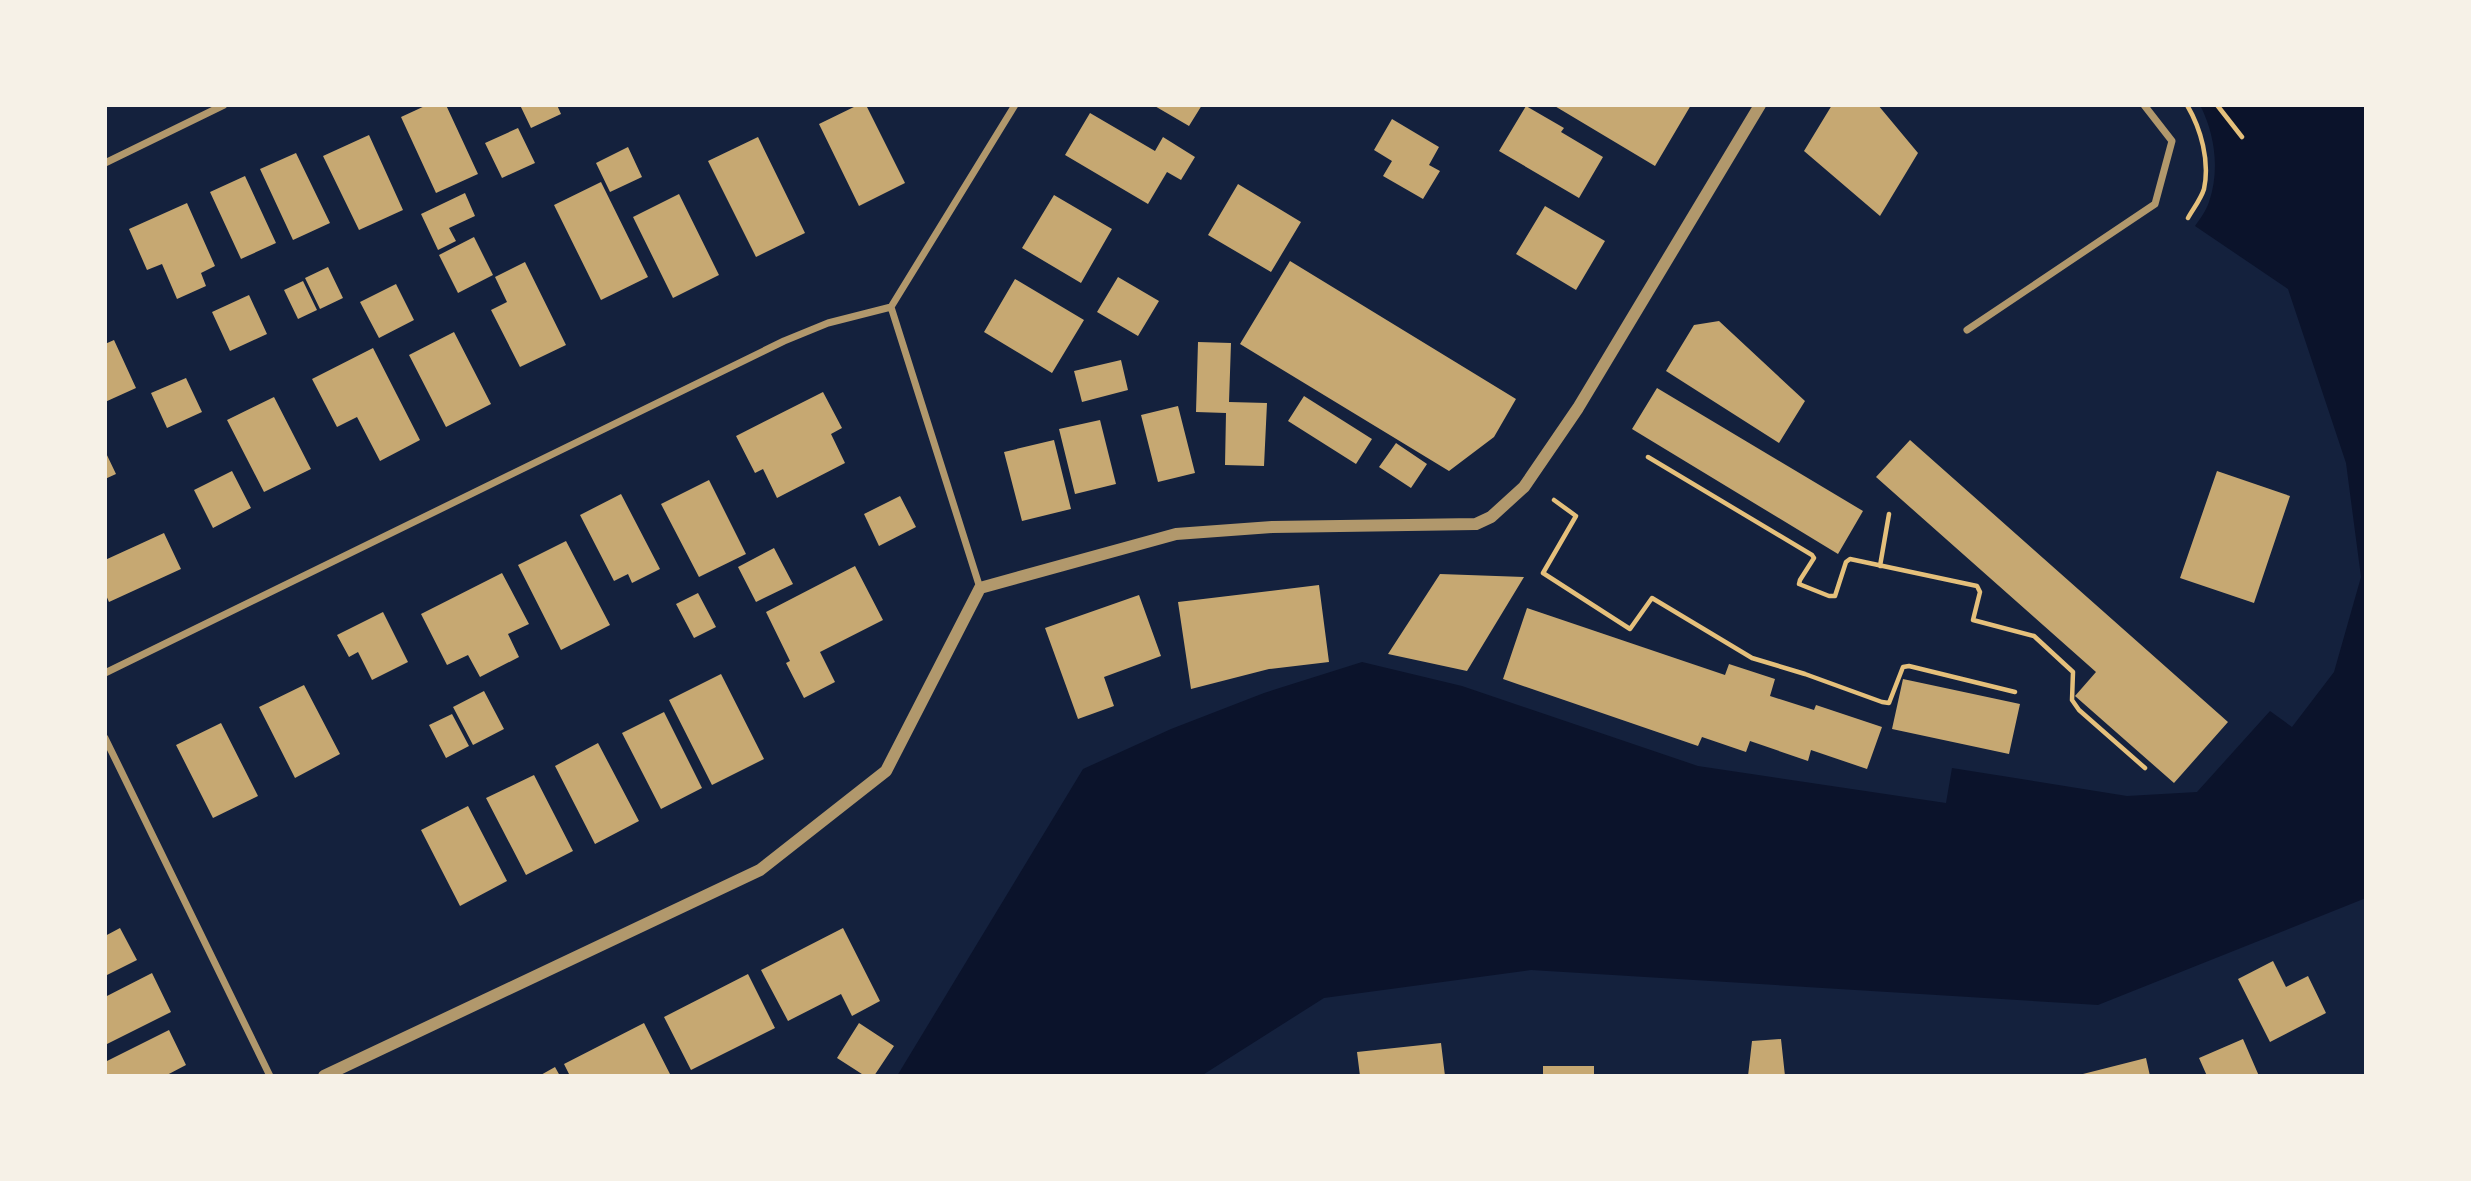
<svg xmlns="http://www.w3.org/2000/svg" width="2471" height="1181" font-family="'Noto Sans',sans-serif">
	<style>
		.water { fill: #0b132b }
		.building { fill: #c6a872 }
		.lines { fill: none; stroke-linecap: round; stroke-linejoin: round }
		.path { stroke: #e5c07b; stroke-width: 4.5 }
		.minor { stroke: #b1986c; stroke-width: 7 }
		.tertiary { stroke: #b1986c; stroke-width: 12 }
	</style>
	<rect width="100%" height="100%" fill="#14213d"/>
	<path class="water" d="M2200 105H2366V898L2098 1005 1531 970 1324 998 1201 1076H897L1083 769 1171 729 1264 693 1362 662 1462 686 1698 766 1946 803 1952 768 2127 796 2197 792 2270 711 2292 727 2334 672 2361 577 2346 463 2288 289 2195 226C2200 219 2206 211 2209 202 2220 170 2215 134 2200 105Z"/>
	<path class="building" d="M427 105H446L478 174 436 193 401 117Z
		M520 105H557L561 114 531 128Z
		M858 105H866L905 183 859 206 819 124Z
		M1153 105H1202L1189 126Z
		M1553 105H1691L1655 166Z
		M1832 105H1878L1918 153 1880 216 1804 151Z
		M1526 106 1564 128 1561 132 1603 157 1579 198 1499 151Z
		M1090 113 1155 151 1163 137 1195 157 1181 180 1167 172 1148 204 1065 155Z
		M1392 119 1439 147 1429 165 1440 171 1423 199 1383 176 1392 161 1374 150Z
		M518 128 535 163 502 178 485 143Z
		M369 135 403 210 359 230 323 156Z
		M758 137 805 233 756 257 708 161Z
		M628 147 642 177 610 192 596 163Z
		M296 153 330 223 293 240 260 169Z
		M245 176 276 243 241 259 210 192Z
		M601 182 648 277 601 300 554 205Z
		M1238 184 1301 222 1271 272 1208 235Z
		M465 193 475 216 449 228 456 241 438 250 421 214Z
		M679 194 719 275 673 298 633 217Z
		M1054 195 1112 229 1081 283 1022 248Z
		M187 203 215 266 201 273 206 286 177 299 162 264 147 270 129 229Z
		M1545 206 1605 241 1576 290 1516 254Z
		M474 237 493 275 458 293 439 255Z
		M1290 261 1516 399 1494 437 1449 471 1240 344Z
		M525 262 566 345 520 367 491 310 507 302 495 277Z
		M328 267 343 298 320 309 305 278Z
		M1118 277 1159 301 1138 336 1097 312Z
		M1015 279 1084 320 1052 373 984 332Z
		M303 281 317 310 298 319 284 290Z
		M396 284 414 320 379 338 360 302Z
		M249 295 267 334 230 351 212 312Z
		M1719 321 1805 401 1779 443 1666 371 1694 325Z
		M454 332 491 404 446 427 409 355Z
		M114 340 136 388 105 402V344Z
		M1198 342 1231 343 1229 402 1267 403 1264 466 1225 465 1226 413 1196 412Z
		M373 348 420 440 380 461 357 417 337 427 312 379Z
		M1121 360 1128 390 1082 402 1074 371Z
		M186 378 202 412 167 428 151 393Z
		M1657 388 1863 511 1838 554 1632 429Z
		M823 392 842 428 831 434 845 463 777 498 763 469 755 473 736 436Z
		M1304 396 1372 439 1356 464 1288 421Z
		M274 397 311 469 264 492 227 420Z
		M1178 406 1195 473 1158 482 1141 415Z
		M1100 420 1116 484 1075 494 1059 429Z
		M1054 440 1071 509 1022 521 1004 452Z
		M1910 440 2228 722 2174 783 2075 696 2096 672 1876 477Z
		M1396 443 1427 464 1411 488 1379 467Z
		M105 451 116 474 105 479Z
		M232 471 251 508 213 528 194 490Z
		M2217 471 2290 496 2254 603 2180 578Z
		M709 480 746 554 699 577 661 504Z
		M621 494 660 569 632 583 628 574 614 581 580 515Z
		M900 496 916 527 879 546 864 514Z
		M164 533 181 569 109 602 105 593V560Z
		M566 541 610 625 561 650 518 565Z
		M774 548 793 584 756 602 738 567Z
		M855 566 883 620 820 652 835 682 804 698 786 663 790 661 766 612Z
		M502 573 529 624 508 634 519 657 480 677 468 655 447 665 421 614Z
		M1440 574 1524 577 1467 671 1388 654Z
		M1319 585 1329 662 1269 669 1191 689 1178 602Z
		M698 593 716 627 694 638 676 604Z
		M1139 595 1161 656 1104 677 1114 706 1078 719 1045 628Z
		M1527 608 1725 675 1729 664 1775 679 1770 696 1814 710 1816 705 1882 727 1867 769 1811 750 1808 761 1750 741 1746 752 1702 737 1698 746 1503 679Z
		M383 612 408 662 372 680 358 652 349 657 337 635Z
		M721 674 764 759 712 785 669 700Z
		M1903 679 2020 704 2009 754 1892 729Z
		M304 685 340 754 295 778 259 707Z
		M484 691 504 729 473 745 453 707Z
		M664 712 702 788 661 809 622 733Z
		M452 714 469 746 446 758 429 725Z
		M221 723 258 796 213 818 176 745Z
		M598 743 639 821 595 844 555 766Z
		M534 775 573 851 526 875 486 798Z
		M468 806 507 881 460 906 421 830Z
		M120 928 137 960 105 976V936Z
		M843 928 880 1001 852 1016 841 994 788 1021 761 970Z
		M2273 961 2286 987 2308 976 2326 1013 2270 1042 2238 979Z
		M152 973 171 1012 105 1045V997Z
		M748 974 775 1028 691 1070 664 1017Z
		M644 1023 671 1076H570L564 1064Z
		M859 1023 894 1046 874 1076H865L837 1058Z
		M169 1030 186 1065 165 1076H105V1062Z
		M1781 1039 1785 1076H1748L1752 1041Z
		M2243 1039 2259 1076H2207L2199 1058Z
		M1441 1043 1445 1076H1360L1357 1052Z
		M2146 1058 2150 1076H2079V1075Z
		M1543 1066H1594V1076H1543Z
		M555 1067 560 1076H539Z"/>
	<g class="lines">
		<path class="path" d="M2187 105C2201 129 2210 161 2204 189 2201 199 2193 209 2188 218
			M2217 105 2242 137
			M1648 457 1812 555 1814 558 1800 580 1799 584 1829 596H1835L1846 562 1850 559 1977 586 1980 592 1973 620 2034 636 2073 672 2072 700 2079 710 2145 768
			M1554 500 1576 516 1543 573 1630 629 1652 598 1752 658 1805 674 1882 702 1889 703 1903 667 1909 666 2015 692
			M1880 566 1889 514"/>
		<path class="minor" d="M105 163 224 105
			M1967 330 2155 204 2172 141 2144 105
			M980 588 891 307 1015 105
			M105 673 784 341 828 323 891 307
			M105 738 270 1076"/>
		<path class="tertiary" d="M324 1076 760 870 886 771 980 588 1176 534 1272 527 1476 524 1491 517 1524 487 1578 408 1760 105"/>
	</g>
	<rect width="2471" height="1181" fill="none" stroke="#f6f1e7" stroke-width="214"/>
</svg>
